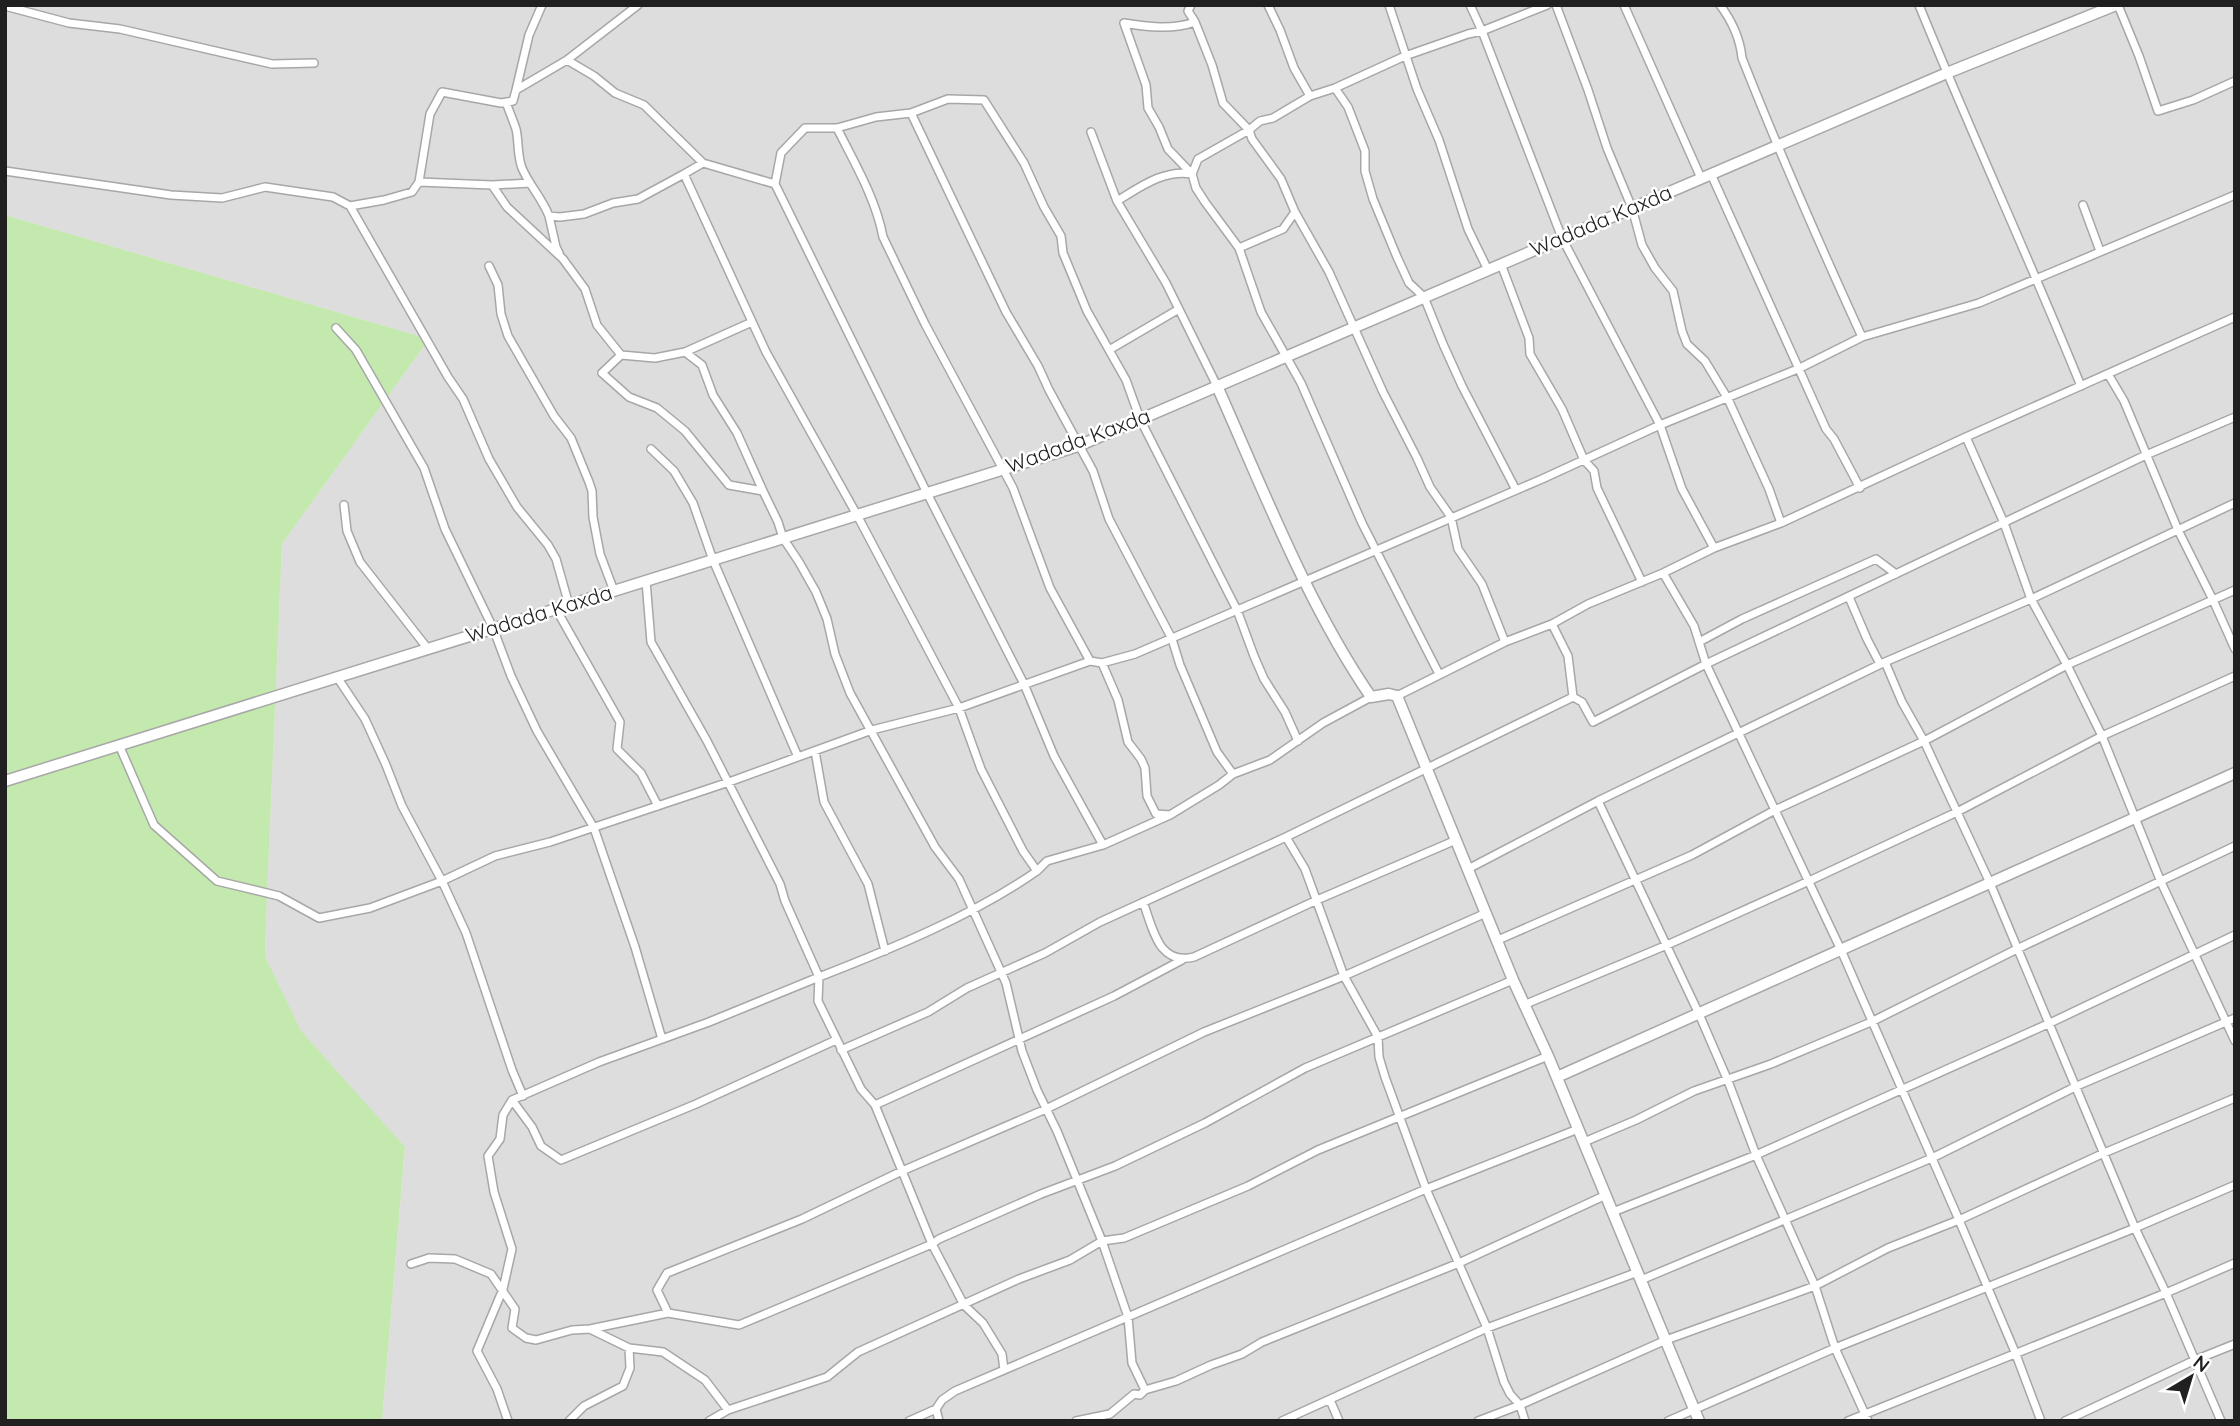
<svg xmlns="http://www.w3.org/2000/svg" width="2240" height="1426" font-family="Quicksand,sans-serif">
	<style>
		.residential { fill: #dedddd }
		.grass { fill: #c4e9af }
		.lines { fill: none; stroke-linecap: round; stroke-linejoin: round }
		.minor-casing { stroke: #a7a7a7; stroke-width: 10 }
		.tertiary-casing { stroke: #a7a7a7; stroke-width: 13 }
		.minor { stroke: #fff; stroke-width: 7 }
		.tertiary { stroke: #fff; stroke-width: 10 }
		.labels { text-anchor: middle; stroke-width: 5; stroke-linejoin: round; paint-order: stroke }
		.street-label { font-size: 21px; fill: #202020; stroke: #fff }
	</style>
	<rect width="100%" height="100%" fill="#f0eee7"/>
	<path class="residential" d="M5 5H2235V1421H382L405 1148 301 1032 265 956 267 894 282 544 429 339 5 215Z"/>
	<path class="grass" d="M5 215 429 339 282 544 267 896 265 956 301 1031 405 1147 382 1421H5Z"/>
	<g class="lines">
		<g class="minor-casing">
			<path id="minor" d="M638 5 567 60 516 90 513 101 501 103 442 92 430 114 419 182 492 185 507 207 563 259 585 289 597 325 621 355 655 358 685 352 702 365 713 395 737 433 763 491
				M1191 5 1188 11 1195 22
				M1268 5 1280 30 1294 68 1310 96
				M1389 5 1417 89 1439 140 1468 229 1488 270
				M1470 5 1482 31 1562 238 1660 425 1682 489 1714 548
				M1556 5 1588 90 1607 148 1632 208 1642 245 1655 268 1673 291 1682 331 1687 344 1705 361 1728 399 1769 489 1781 523
				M1624 5 1701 178
				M1720 5C1732 21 1740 38 1742 58 1779 152 1820 245 1862 337
				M1919 5C1971 133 2029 258 2081 386
				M2118 5 2139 56 2158 111 2193 100 2235 81
				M5 6 69 23 120 29 272 64 314 63
				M567 60 594 76 615 93 644 105 703 163
				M1335 88 1348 107 1365 151V171L1373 199 1397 257 1409 283 1424 297 1443 344 1462 386 1516 490
				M516 90 529 35 542 5
				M506 102C509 111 513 120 516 129 519 142 517 155 522 168 529 185 542 198 549 216
				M911 113 948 99 984 100 1024 163 1044 207 1061 236 1063 253 1087 311 1126 380 1140 419 1237 610 1254 656 1264 679 1285 712 1298 741
				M837 128C854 162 876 199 883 237L925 324 1013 488 1050 588 1090 661
				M1091 132 1117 201 1166 283 1217 386
				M5 171 171 195 222 198 265 187 333 197 350 206 448 377 463 399 489 459 517 507 548 545 556 559 569 605
				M1711 174 1826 429 1834 439 1860 488
				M775 184 781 153 805 128H837L876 117 911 113 1006 312 1038 366 1049 390 1093 471 1109 519 1172 639 1180 665 1217 752 1233 774
				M492 185 530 183
				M1117 201C1140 187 1164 169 1192 174L1168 149 1159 127 1148 108 1146 85 1124 23C1147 27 1173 30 1195 22L1212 65 1223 103 1249 130 1252 139 1281 179 1295 212 1329 272 1383 392 1417 458 1430 487 1451 517 1458 549 1482 584 1505 642
				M2083 205 2100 251
				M350 206 384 200 412 192 419 182
				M1239 248 1283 229 1295 212
				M559 253 556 247 549 216 560 217 584 214 613 203 638 199 684 174
				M1501 264 1529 338 1530 354 1562 409 1584 460 1594 471 1597 488 1642 582
				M489 266 498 285 501 314 508 336 554 416 571 438 589 482 592 491 593 517 600 554 614 591
				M336 328 356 350 424 468 445 529 493 628 511 676 537 731 594 828 635 947 662 1039
				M1109 350 1179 309
				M685 352 752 322
				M621 355 602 373 629 397 657 408 685 431 729 485 763 491 778 522 783 538 799 562 816 592 827 619 835 654 850 693 935 847 959 879 1006 983 1022 1051 1037 1090 1057 1131 1102 1241 1128 1317 1132 1363 1145 1390
				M2108 374 2124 401 2178 530 2213 600 2235 649
				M1966 437 2004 523 2031 599 2067 665 2102 736 2161 882 2235 1041
				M651 449 674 471 693 503 713 560 798 757
				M344 505 347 531 360 562 428 649
				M1663 573 1694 626 1706 664 1841 950 1959 1220 2015 1352 2041 1421
				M646 581 651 642 707 741 780 884 785 901 819 977C891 949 974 915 1037 871
				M1849 597 1867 639 1880 664
				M556 609 620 722 617 749 641 773 658 806
				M1552 624 1568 656 1573 697 1582 702 1593 722 1706 664 2146 455 2235 417
				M1699 642 1742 619 1876 559 1896 574
				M1885 662 1902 702 1924 741 1990 883 2135 1228 2166 1293 2221 1421
				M1102 663 1118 700 1128 742 1141 759 1145 768 1147 796 1156 814 1170 815 1219 785 1233 774 1270 760 1323 723 1371 697
				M1439 674 1362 523 1301 383 1261 312 1239 248 1205 202 1196 188 1192 174 1198 159 1249 130 1260 121 1273 118 1310 96 1335 88 1405 56 1468 34 1482 31 1547 5
				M337 677 365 719 386 765 402 806 442 881 466 933 512 1070 523 1096
				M1397 696 1505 642 1552 624 1588 604 1663 573 1714 548 1781 523 1966 437 2235 317
				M119 745 154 825 217 881 279 896 319 918 370 908 442 881 495 856 550 842 729 782 872 730 959 708 1090 661 1102 663 1135 654 1542 479 1660 425 1800 368 1862 337 1979 303 2235 195
				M815 751 824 802 868 884 885 951
				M1598 801 1699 1014 1728 1081 1756 1155 1815 1286 1835 1348 1868 1421
				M1286 837 1305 869 1344 976 1378 1037 1379 1057 1385 1077 1426 1189 1487 1328 1504 1382 1510 1394 1520 1405 1525 1421
				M1103 845 1054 756 1024 684 927 493 775 184 703 163 684 174 766 352 857 515 959 708 981 769 1023 851 1037 871 1047 861 1103 845 1170 815
				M1468 869 1598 801 1885 662 2031 599 2235 503
				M1143 902C1153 928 1158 966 1194 957L1317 900 1456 840
				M1498 940 1692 855 1775 810 1924 741 2067 665 2235 590
				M1526 1004 1667 945 1809 881 1957 812 2102 736 2235 676
				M841 1050 928 1012 967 988 1045 953 1100 922 1286 837 1573 697
				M512 1100 532 1127 541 1146 561 1160 696 1104 836 1040
				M875 1105 1114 996 1182 960
				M1584 1142 1636 1120 1694 1091 1771 1064 1871 1022 2017 949 2235 846
				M1613 1212 1756 1155 2050 1023 2235 935
				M411 1264 429 1258 455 1259 491 1274 515 1309 512 1328 526 1338 536 1340 572 1330 590 1329 629 1348 663 1352 705 1380 728 1410
				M1641 1280 1932 1158 2077 1086 2235 1018
				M668 1313 657 1290 667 1273 802 1219 902 1171 1046 1109 1204 1032 1344 976 1486 913
				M1004 1370 1002 1354 983 1323 964 1305 932 1244 939 1239 1041 1194 1115 1166 1205 1123 1305 1068 1513 980
				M1330 1400 1339 1421
				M508 1421 497 1389 477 1351 503 1289 512 1249 494 1192 488 1156 500 1139 503 1115 512 1100 599 1062 709 1022 819 977 818 1001 861 1089 875 1105 932 1244 739 1325 668 1313 590 1329
				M569 1421 584 1406 623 1386 630 1368 629 1348
				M709 1421 728 1410 827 1377 858 1352 1019 1279 1070 1260 1102 1241 1124 1238 1248 1186 1318 1150 1548 1056
				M909 1421 936 1409
				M939 1421 936 1409 942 1400 955 1391 1426 1189 1578 1129
				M1076 1421 1110 1414 1134 1394 1140 1395 1145 1390 1176 1381 1211 1365 1242 1354 1262 1342 1459 1263 1606 1195
				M1282 1421 1487 1328 1638 1272
				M1478 1421 1520 1405 1666 1340 1815 1286 1888 1248 1959 1220 2104 1153 2235 1098
				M1668 1421 1835 1348 2135 1228 2235 1185
				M1848 1421 2166 1293 2235 1263
				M2065 1421 2195 1360 2235 1344"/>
		</g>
		<g class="tertiary-casing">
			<path id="tertiary" d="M1217 386C1263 489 1307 604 1371 697L1389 694 1397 696 1513 980 1548 1056 1699 1421
				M5 781 1078 446 1947 73 2116 5
				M1557 1077 2235 773"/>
		</g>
		<use href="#minor" class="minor"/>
		<use href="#tertiary" class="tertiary"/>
	</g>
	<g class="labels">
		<g class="street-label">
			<text transform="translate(1601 221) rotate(-23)" y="7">Wadada Kaxda</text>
			<text transform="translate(1078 441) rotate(-20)" y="7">Wadada Kaxda</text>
			<text transform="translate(539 614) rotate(-17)" y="7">Wadada Kaxda</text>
		</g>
	</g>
	<rect width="2240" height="1426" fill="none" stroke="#202020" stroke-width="14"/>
	<g transform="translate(2191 1377) rotate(38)" stroke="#ffffff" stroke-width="5" paint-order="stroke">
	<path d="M0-5L12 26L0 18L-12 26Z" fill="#202020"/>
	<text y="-10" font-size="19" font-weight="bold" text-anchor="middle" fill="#202020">N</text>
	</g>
</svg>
